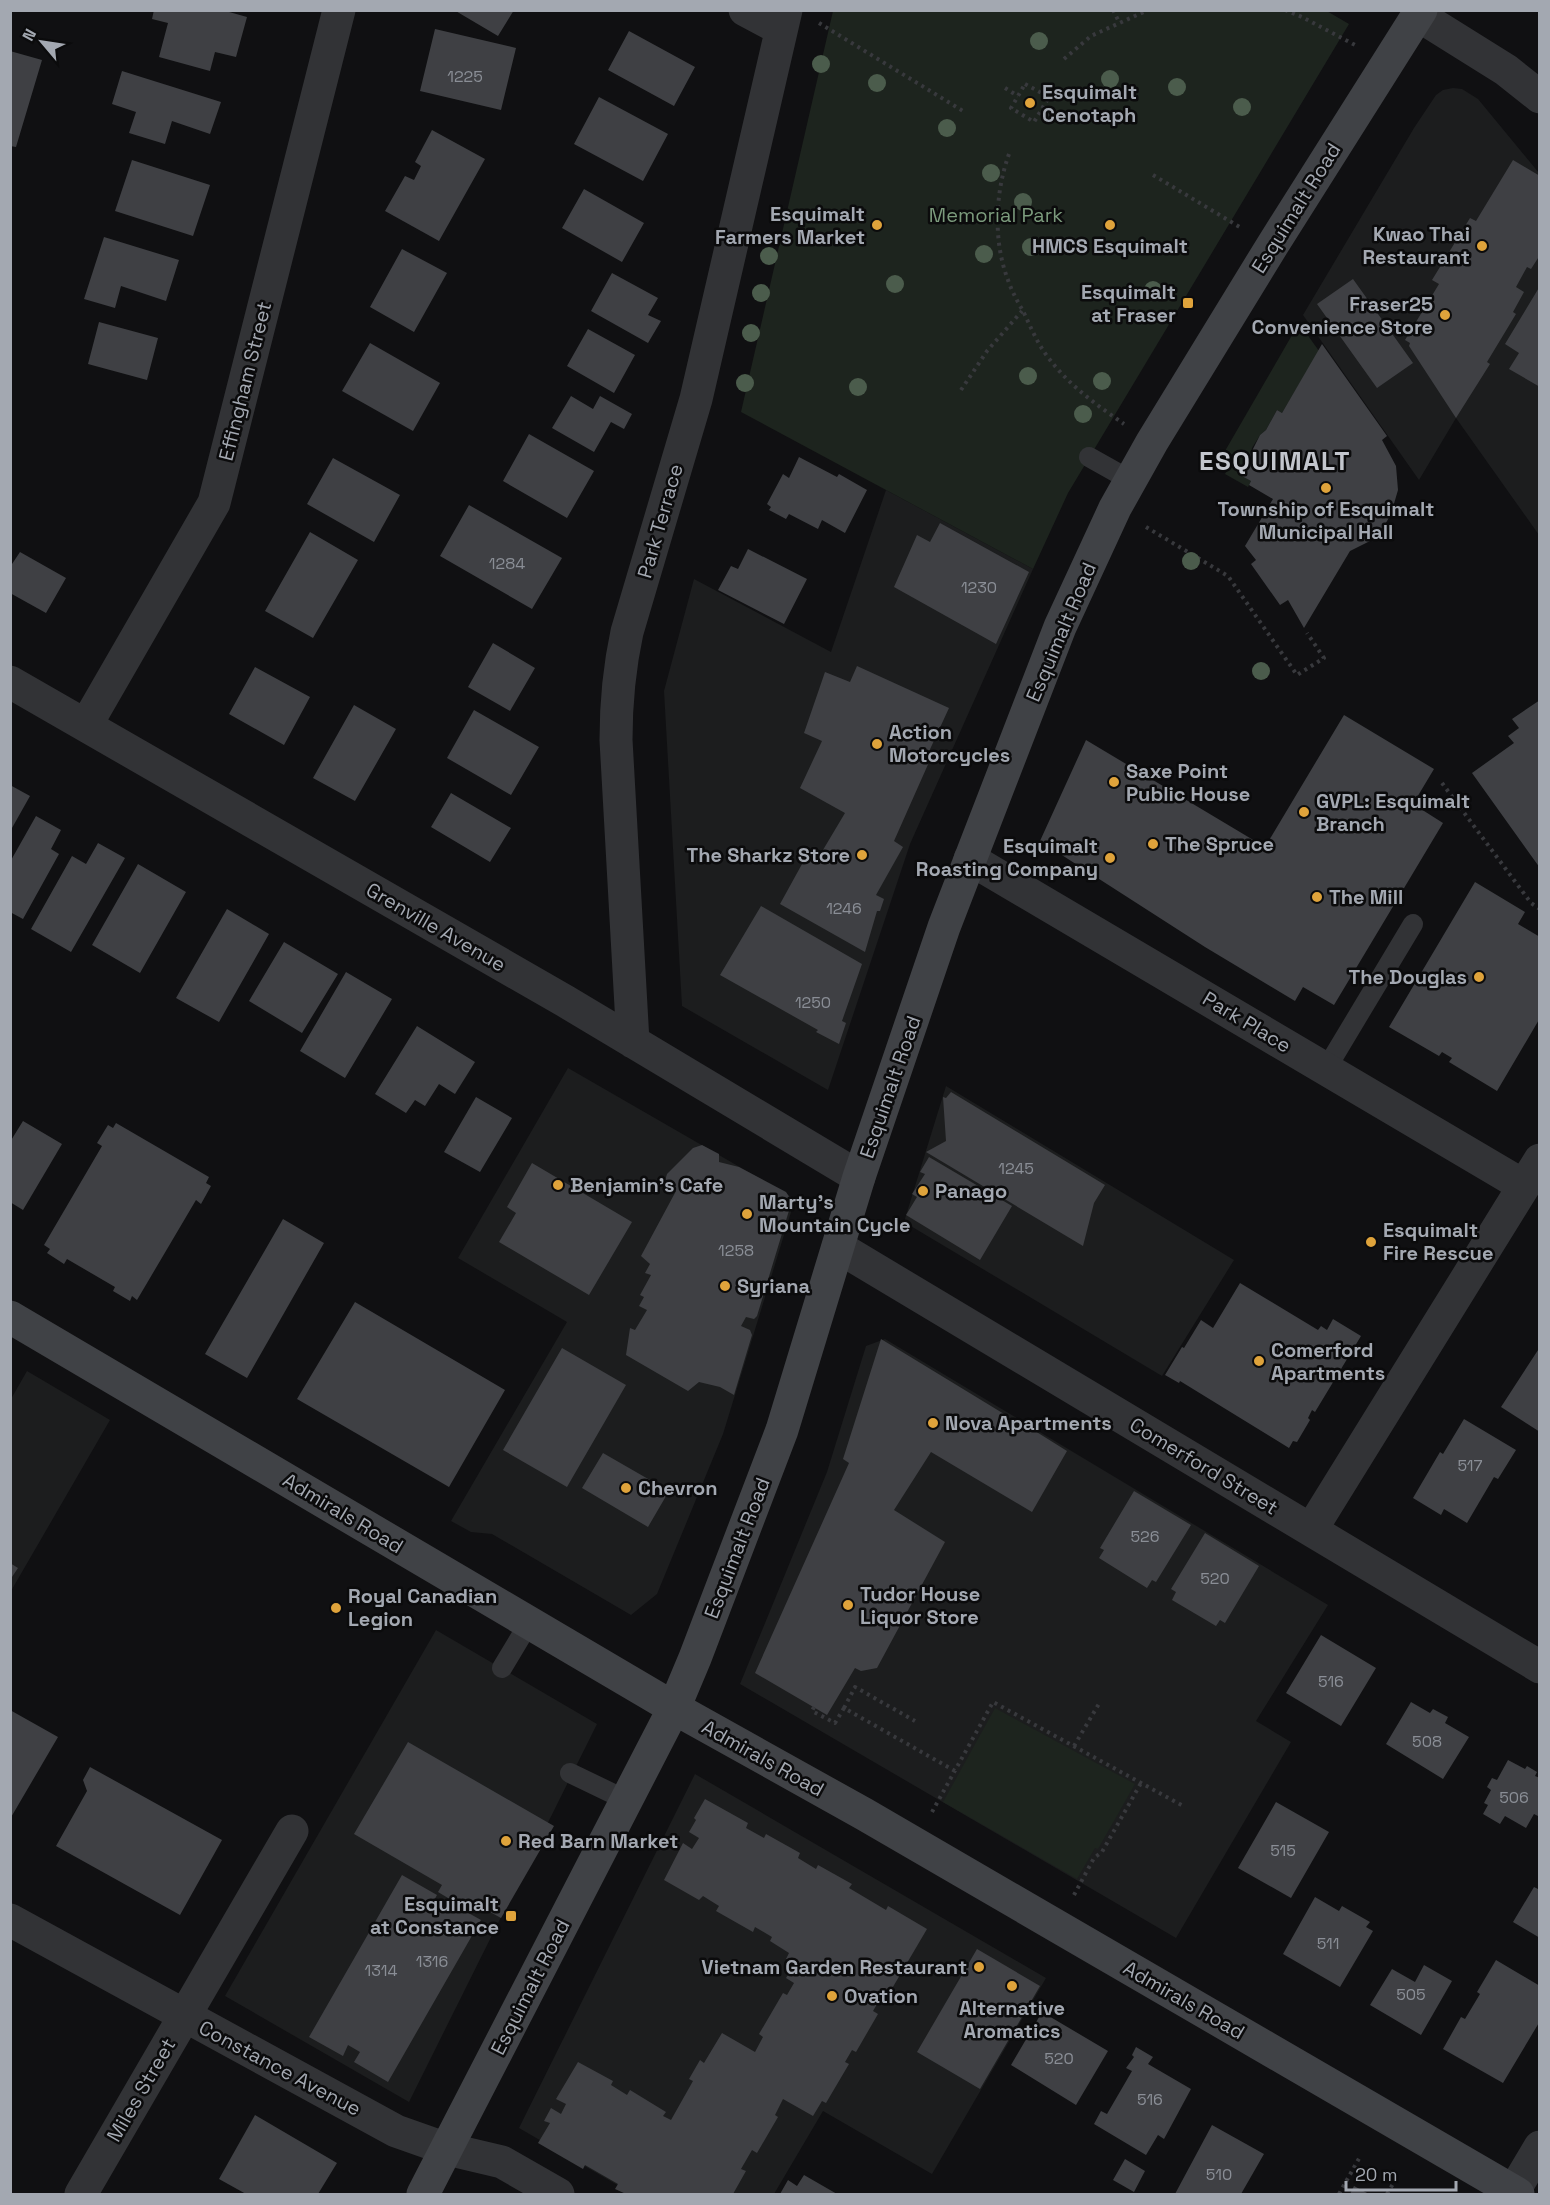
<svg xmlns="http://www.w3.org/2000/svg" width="1550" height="2205" font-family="'Space Grotesk',sans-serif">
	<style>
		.built { fill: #1c1d1e }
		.green { fill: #1d241e }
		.building { fill: #3f4044 }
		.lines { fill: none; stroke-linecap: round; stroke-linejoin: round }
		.path { stroke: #38393d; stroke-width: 4; stroke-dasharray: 3 4.5; stroke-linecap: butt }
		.lane { stroke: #323336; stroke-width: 20 }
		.street { stroke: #323336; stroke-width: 33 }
		.secondary { stroke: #404246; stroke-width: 33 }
		.tree { fill: #4b5c4c }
		.poi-dot { fill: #dfa33b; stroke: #0b0b0c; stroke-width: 2 }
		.labels { text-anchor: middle; stroke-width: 5; stroke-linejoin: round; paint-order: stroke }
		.number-label { font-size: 16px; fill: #8a8e96 }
		.poi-label { font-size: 20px; font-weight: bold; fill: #a3a8b1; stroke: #0b0b0c; text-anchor: start }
		.street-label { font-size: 20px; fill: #a3a8b1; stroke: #0b0b0c }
		.park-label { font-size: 20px; fill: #7b9a7c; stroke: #0b0b0c }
		.district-label { font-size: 26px; font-weight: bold; letter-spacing: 1.5px; fill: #c3c6cd; stroke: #0b0b0c }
	</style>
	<rect width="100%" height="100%" fill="#101012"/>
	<path class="built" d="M1453 88 1462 89 1478 99 1539 173V535L1456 418 1419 480 1303 315 1414 128 1436 95 1443 90Z
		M886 490 1033 569 910 844 828 1090 682 1006 664 691 694 579 831 652Z
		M568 1068 795 1199 723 1434 657 1594 631 1615 492 1534 471 1532 451 1521 567 1322 458 1258Z
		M946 1086 1234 1260 1162 1376 904 1222Z
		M885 1339 1328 1605 1256 1721 1291 1742 1176 1938 740 1684 827 1472 866 1346Z
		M27 1371 110 1420 11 1591V1399Z
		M436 1630 597 1724 409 2102 225 1996Z
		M695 1774 1046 1978 932 2174 823 2111 774 2194H633L519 2128Z"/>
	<path class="green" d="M1325 10 1349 24 1068 493 1033 569 741 412 833 11Z
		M1299 323 1319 351 1282 413 1277 410 1266 430 1260 435 1252 448 1251 455 1240 474 1251 481 1248 487 1225 474 1235 456 1225 451Z
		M995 1708 1135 1784 1098 1849 1095 1848 1077 1879 943 1802Z"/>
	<path class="building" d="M154 10H222L247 17 236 57 215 52 210 71 159 57 168 23 152 19Z
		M454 10H514L498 36Z
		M435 29 516 48 501 110 420 91Z
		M629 31 695 67 674 106 608 70Z
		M10 51 42 60 16 147 10 146Z
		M122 71 221 102 210 134 172 121 165 144 129 133 136 112 112 104Z
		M599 97 668 134 643 181 574 144Z
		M432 130 485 159 439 241 385 211 405 176 414 180 421 166 415 162Z
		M132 160 210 185 193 236 115 211Z
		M1513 160 1540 176V255L1531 269 1527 267 1516 287 1524 292 1513 312 1516 314 1487 362 1490 364 1456 418 1409 346 1410 343 1405 340 1439 284 1432 280 1470 218 1476 221Z
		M584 189 644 223 622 262 562 228Z
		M104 237 179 260 166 301 121 286 115 308 84 299Z
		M402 249 447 273 414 332 370 307Z
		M612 273 658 298 648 315 661 321 648 343 591 311Z
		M1353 279 1413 363 1377 388 1317 304Z
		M1540 286V387L1509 369 1519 353 1505 344Z
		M99 322 158 338 147 380 88 364Z
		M588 329 635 355 614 393 567 366Z
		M370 343 440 383 413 431 342 391Z
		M1322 344 1387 436 1382 440 1396 466 1398 490 1391 514 1383 528 1372 540 1350 551 1304 628 1288 600 1280 605 1251 564 1256 560 1245 546 1273 499 1249 485 1251 481 1240 475 1260 435 1266 430 1277 410 1282 413Z
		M571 396 593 409 600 396 632 414 624 429 611 422 594 452 552 428Z
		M529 434 594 471 567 518 503 481Z
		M799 457 837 477 839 474 867 490 845 533 822 520 818 529 789 514 786 519 769 510 771 507 767 504 783 474 789 478Z
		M333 458 400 495 374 542 307 504Z
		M469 505 562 558 532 609 440 556Z
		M940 523 1029 572 996 644 894 587 917 535 930 542Z
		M310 532 358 560 313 638 265 611Z
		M748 549 807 579 784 624 718 590 731 566 738 569Z
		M20 552 66 578 46 613 10 593V567Z
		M493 643 535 668 510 711 468 687Z
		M857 666 949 708 926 758 930 760 894 841 903 847 876 895 884 899 880 911H877L865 952 780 904 807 855 817 860 845 813 800 788 822 741 804 733 825 672 850 682Z
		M255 667 310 697 284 745 229 714Z
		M1540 700V868L1472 773 1514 743 1508 736 1519 728 1512 719Z
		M354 705 396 729 355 801 313 778Z
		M474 710 539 747 511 795 447 758Z
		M1344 715 1434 769 1413 804 1443 823 1334 1005 1303 987 1295 1001 1205 947 1040 841 1086 740 1265 847Z
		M10 785 30 796 12 828 10 827Z
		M451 793 511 828 490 862 431 827Z
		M36 816 61 830 51 849 59 854 23 919 10 912V862Z
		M98 843 125 858 71 952 31 929 72 856 86 864Z
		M138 864 186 892 140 973 92 945Z
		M1475 882 1525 912 1518 924 1540 937V1018L1497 1091 1449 1062 1452 1058 1442 1052 1439 1056 1389 1027Z
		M761 906 862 964 842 1021 846 1023 839 1044 816 1032 818 1030 720 975Z
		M227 909 269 934 219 1022 176 998Z
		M284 942 338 974 302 1033 249 1001Z
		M346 972 392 999 345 1078 300 1051Z
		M417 1026 475 1062 455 1094 439 1084 425 1106 415 1100 406 1113 375 1094Z
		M951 1092 1105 1185 1094 1203 1083 1246 926 1152 946 1141 943 1097 946 1098Z
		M476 1097 512 1118 480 1172 444 1152Z
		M23 1121 62 1144 23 1210 10 1202V1142Z
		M116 1123 209 1177 206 1183 211 1186 201 1204 196 1200 137 1300 132 1296 130 1301 113 1291 115 1287 67 1259 64 1264 47 1253 50 1249 44 1245 102 1146 97 1143 108 1125 113 1128Z
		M702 1145 719 1154V1162L739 1167 786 1192 790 1198 791 1204 757 1316 754 1319 746 1317 741 1326 750 1330 752 1335 734 1395 720 1387 699 1382 688 1391 626 1355 630 1328 635 1330 647 1310 639 1306 644 1297 640 1295 651 1275 645 1273 650 1264 641 1256 676 1191 664 1184 667 1174 693 1148Z
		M929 1157 1012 1206 980 1260 906 1215 917 1197 912 1194 925 1174 920 1172Z
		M532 1163 632 1222 589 1295 499 1242 516 1213 507 1207Z
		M283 1219 324 1243 247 1378 205 1354Z
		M1240 1283 1318 1330 1321 1326 1327 1330 1333 1319 1361 1336 1315 1412 1312 1410 1308 1418 1310 1420 1297 1442 1293 1441 1289 1448 1180 1381 1179 1383 1165 1375 1182 1347 1184 1348 1201 1320 1213 1328Z
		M355 1302 505 1390 449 1487 297 1399Z
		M881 1339 1009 1417 1008 1421 1016 1426 1019 1421 1067 1451 1032 1512 931 1452 894 1510 945 1542 877 1668 861 1671 855 1668 827 1715 755 1673 849 1463 843 1459Z
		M1540 1347V1432L1501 1407Z
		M562 1348 626 1385 567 1487 503 1450Z
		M1464 1419 1516 1450 1498 1479 1494 1477 1467 1523 1444 1509 1441 1515 1413 1498 1440 1452 1443 1454Z
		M603 1453 669 1491 648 1527 582 1488Z
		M1134 1491 1191 1525 1156 1582 1152 1580 1147 1588 1099 1558 1104 1550 1100 1548Z
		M1205 1533 1259 1566 1225 1623 1220 1620 1216 1626 1172 1600 1176 1592 1171 1589Z
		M10 1563 18 1568 10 1580Z
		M1321 1635 1376 1668 1341 1726 1286 1693Z
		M1411 1702 1430 1713 1433 1709 1448 1717 1445 1723 1469 1737 1443 1779 1386 1744Z
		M10 1710 58 1737 10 1819Z
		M408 1742 554 1826 501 1918 472 1902 468 1910 438 1892 442 1885 354 1834Z
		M1508 1760 1525 1769 1527 1766 1537 1772 1535 1776 1540 1778V1817L1534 1814 1526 1828 1505 1816 1500 1824 1483 1814 1488 1805 1484 1803 1491 1790 1487 1787 1492 1778 1497 1780Z
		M90 1767 222 1840 180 1915 56 1846 87 1791 83 1780Z
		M705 1799 748 1823 746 1828 764 1838 766 1834 800 1853 798 1858 816 1869 818 1865 852 1884 849 1888 886 1910 888 1906 927 1929 887 1997 883 1994 873 2011 878 2014 856 2052 852 2050 845 2062 849 2064 826 2103 822 2101 813 2116 783 2099 775 2115 778 2117 757 2153 752 2150 741 2169 746 2171 733 2194H626L615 2189 618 2184 585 2165 583 2169 538 2143 550 2123 544 2121 551 2108 561 2114 566 2104 556 2099 578 2062 613 2081 611 2085 627 2095 630 2090 666 2112 663 2116 671 2120 693 2081 689 2079 700 2060 704 2063 722 2033 755 2052 763 2037 759 2034 783 1993 787 1995 794 1983 786 1978 795 1964 786 1959 789 1953 770 1941 772 1937 755 1927 753 1932 716 1911 719 1906 703 1896 699 1900 664 1880 683 1843 692 1849 699 1838 689 1832 696 1820 694 1818Z
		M1276 1802 1329 1832 1291 1898 1238 1868Z
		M402 1875 437 1895 431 1906 441 1911 447 1901 481 1920 388 2082 354 2062 360 2052 348 2045 343 2056 309 2037Z
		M1534 1887 1540 1890V1938L1513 1922Z
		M1315 1897 1339 1911 1342 1906 1370 1922 1366 1927 1373 1931 1340 1987 1283 1954Z
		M977 1949 1040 1986 980 2089 917 2052Z
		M1496 1960 1540 1986V2021L1503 2083 1443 2049 1461 2017 1465 2019 1480 1994 1477 1992Z
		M1424 1965 1452 1981 1421 2035 1370 2005 1392 1969 1415 1982Z
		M1042 2012 1108 2051 1076 2105 1011 2065Z
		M1136 2047 1153 2057 1148 2064 1191 2089 1164 2139 1158 2135 1146 2155 1094 2124 1101 2111 1107 2114 1132 2071 1126 2068 1134 2057 1132 2055Z
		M255 2115 337 2163 318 2194H246L219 2179Z
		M1212 2125 1264 2154 1241 2194H1175Z
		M1125 2159 1145 2171 1134 2192 1113 2180Z
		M804 2175 837 2194H780L788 2180 797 2186Z
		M1354 2186 1369 2194H1350Z"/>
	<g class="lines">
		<path class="path" d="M1113 10 1119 22
			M1285 10 1302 17 1357 46
			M819 23 963 111
			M1064 59 1091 36 1148 10
			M1025 84 1049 97 1034 122 1011 108Z
			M1005 88 1018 96
			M1042 110 1055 117
			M1009 154C995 193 993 241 1008 280 1012 292 1018 302 1024 313 1032 330 1039 347 1051 361 1070 386 1098 406 1124 424
			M1153 175 1243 229
			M961 390 987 351 1022 311
			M1146 527 1228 576 1297 675 1324 658 1307 633
			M1442 783 1531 903 1540 909
			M814 1707 812 1711 835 1723 844 1708 955 1771
			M844 1708 855 1687 915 1721
			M1074 1746 1100 1702
			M932 1812 993 1702 1185 1807
			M1074 1895 1094 1858 1102 1852 1141 1783
			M1339 2194 1361 2155
			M1387 2194 1397 2177"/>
		<path class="lane" d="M1089 457 1130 480
			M1326 1069 1413 924
			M502 1668 529 1623
			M570 1773 626 1800"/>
		<path class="street" d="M745 10 781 29
			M1418 15 1506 70 1540 97
			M10 682 565 1001 859 1177
			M86 725 214 503 339 10
			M970 859 1524 1186
			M633 1042 616 740C616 703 619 669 627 632L696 399 786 10
			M838 1247 1540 1667
			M1311 1530 1540 1160
			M10 1920 396 2131 447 2149 502 2162 558 2194
			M81 2194 292 1831
			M1512 2194 1540 2147"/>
		<path class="secondary" d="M10 1317 674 1708 864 1814 1518 2194
			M423 2194 674 1708 695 1658 782 1430 859 1177 944 927 1060 627 1115 508 1152 442 1272 246 1421 10"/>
	</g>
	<g class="tree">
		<circle cx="1039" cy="41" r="9"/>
		<circle cx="821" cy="64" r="9"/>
		<circle cx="1110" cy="79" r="9"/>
		<circle cx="877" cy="83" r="9"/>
		<circle cx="1177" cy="87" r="9"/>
		<circle cx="1242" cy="107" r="9"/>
		<circle cx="947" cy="128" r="9"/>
		<circle cx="991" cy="173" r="9"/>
		<circle cx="1023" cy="202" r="9"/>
		<circle cx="1031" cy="247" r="9"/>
		<circle cx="984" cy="254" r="9"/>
		<circle cx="769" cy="256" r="9"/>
		<circle cx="895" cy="284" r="9"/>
		<circle cx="1153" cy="290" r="9"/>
		<circle cx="761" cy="293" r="9"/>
		<circle cx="751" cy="333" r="9"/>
		<circle cx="1028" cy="376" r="9"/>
		<circle cx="1102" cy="381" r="9"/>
		<circle cx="745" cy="383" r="9"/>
		<circle cx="858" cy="387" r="9"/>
		<circle cx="1083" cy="414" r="9"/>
		<circle cx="1191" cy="561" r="9"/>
		<circle cx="1261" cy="671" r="9"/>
	</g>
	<g class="poi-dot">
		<circle cx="1030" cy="103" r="6"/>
		<circle cx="877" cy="225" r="6"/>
		<circle cx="1110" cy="225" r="6"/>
		<circle cx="1482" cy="246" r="6"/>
		<rect x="1182" y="297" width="12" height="12" rx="3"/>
		<circle cx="1445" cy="315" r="6"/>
		<circle cx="1326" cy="488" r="6"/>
		<circle cx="877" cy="744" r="6"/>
		<circle cx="1114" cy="782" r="6"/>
		<circle cx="1304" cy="812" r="6"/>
		<circle cx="1153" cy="844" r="6"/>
		<circle cx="862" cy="855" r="6"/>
		<circle cx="1110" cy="858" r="6"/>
		<circle cx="1317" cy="897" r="6"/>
		<circle cx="1479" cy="977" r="6"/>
		<circle cx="558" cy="1185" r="6"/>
		<circle cx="923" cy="1191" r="6"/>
		<circle cx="747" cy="1214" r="6"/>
		<circle cx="1371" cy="1242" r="6"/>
		<circle cx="725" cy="1286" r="6"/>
		<circle cx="1259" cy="1361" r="6"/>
		<circle cx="933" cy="1423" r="6"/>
		<circle cx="626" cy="1488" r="6"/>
		<circle cx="848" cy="1605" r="6"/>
		<circle cx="336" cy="1608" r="6"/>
		<circle cx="506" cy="1841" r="6"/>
		<rect x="505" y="1910" width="12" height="12" rx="3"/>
		<circle cx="979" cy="1967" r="6"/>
		<circle cx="1012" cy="1986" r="6"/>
		<circle cx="832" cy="1996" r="6"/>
	</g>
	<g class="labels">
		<g class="number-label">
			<text x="465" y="82">1225</text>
			<text x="507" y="569">1284</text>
			<text x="979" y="593">1230</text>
			<text x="844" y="914">1246</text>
			<text x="813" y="1008">1250</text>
			<text x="1016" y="1174">1245</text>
			<text x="736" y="1256">1258</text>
			<text x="1470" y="1471">517</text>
			<text x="1145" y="1542">526</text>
			<text x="1215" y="1584">520</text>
			<text x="1331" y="1687">516</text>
			<text x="1427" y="1747">508</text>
			<text x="1514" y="1803">506</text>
			<text x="1283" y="1856">515</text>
			<text x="1328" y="1949">511</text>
			<text x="432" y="1967">1316</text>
			<text x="381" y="1976">1314</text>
			<text x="1411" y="2000">505</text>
			<text x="1059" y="2064">520</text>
			<text x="1150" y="2105">516</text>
			<text x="1219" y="2180">510</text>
		</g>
		<g class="poi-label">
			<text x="1042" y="99">Esquimalt<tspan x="1042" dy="23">Cenotaph</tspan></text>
			<text x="865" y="221" text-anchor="end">Esquimalt<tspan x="865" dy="23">Farmers Market</tspan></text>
			<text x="1470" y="241" text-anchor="end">Kwao Thai<tspan x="1470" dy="23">Restaurant</tspan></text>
			<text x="1110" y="253" text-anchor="middle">HMCS Esquimalt</text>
			<text x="1176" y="299" text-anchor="end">Esquimalt<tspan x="1176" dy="23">at Fraser</tspan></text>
			<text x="1433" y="311" text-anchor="end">Fraser25<tspan x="1433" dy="23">Convenience Store</tspan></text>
			<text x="1326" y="516" text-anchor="middle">Township of Esquimalt<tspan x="1326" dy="23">Municipal Hall</tspan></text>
			<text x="889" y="739">Action<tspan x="889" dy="23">Motorcycles</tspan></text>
			<text x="1126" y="778">Saxe Point<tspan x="1126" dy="23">Public House</tspan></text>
			<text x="1316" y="808">GVPL: Esquimalt<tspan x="1316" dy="23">Branch</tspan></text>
			<text x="1165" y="851">The Spruce</text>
			<text x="1098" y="853" text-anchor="end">Esquimalt<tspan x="1098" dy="23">Roasting Company</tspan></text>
			<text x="850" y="862" text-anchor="end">The Sharkz Store</text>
			<text x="1329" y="904">The Mill</text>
			<text x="1467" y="984" text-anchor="end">The Douglas</text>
			<text x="570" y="1192">Benjamin's Cafe</text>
			<text x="935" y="1198">Panago</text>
			<text x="759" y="1209">Marty's<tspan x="759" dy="23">Mountain Cycle</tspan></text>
			<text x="1383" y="1237">Esquimalt<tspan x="1383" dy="23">Fire Rescue</tspan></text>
			<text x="737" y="1293">Syriana</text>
			<text x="1271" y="1357">Comerford<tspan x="1271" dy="23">Apartments</tspan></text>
			<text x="945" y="1430">Nova Apartments</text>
			<text x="638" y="1495">Chevron</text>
			<text x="860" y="1601">Tudor House<tspan x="860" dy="23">Liquor Store</tspan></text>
			<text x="348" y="1603">Royal Canadian<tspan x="348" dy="23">Legion</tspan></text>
			<text x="518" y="1848">Red Barn Market</text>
			<text x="499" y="1911" text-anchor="end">Esquimalt<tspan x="499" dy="23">at Constance</tspan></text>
			<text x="967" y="1974" text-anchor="end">Vietnam Garden Restaurant</text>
			<text x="844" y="2003">Ovation</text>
			<text x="1012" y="2015" text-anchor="middle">Alternative<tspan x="1012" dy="23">Aromatics</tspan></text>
		</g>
		<g class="street-label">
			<text transform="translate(1296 208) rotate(-58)" y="7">Esquimalt Road</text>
			<text transform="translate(245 381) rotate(-76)" y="7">Effingham Street</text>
			<text transform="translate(660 521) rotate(-74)" y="7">Park Terrace</text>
			<text transform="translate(1061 632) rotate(-67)" y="7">Esquimalt Road</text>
			<text transform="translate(436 927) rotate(30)" y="7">Grenville Avenue</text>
			<text transform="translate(1247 1022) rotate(31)" y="7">Park Place</text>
			<text transform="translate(890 1087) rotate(-71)" y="7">Esquimalt Road</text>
			<text transform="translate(1204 1466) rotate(31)" y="7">Comerford Street</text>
			<text transform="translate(343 1513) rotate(31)" y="7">Admirals Road</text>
			<text transform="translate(737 1548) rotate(-69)" y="7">Esquimalt Road</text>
			<text transform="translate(763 1758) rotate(29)" y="7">Admirals Road</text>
			<text transform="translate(530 1987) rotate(-63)" y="7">Esquimalt Road</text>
			<text transform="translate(1184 2000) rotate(30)" y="7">Admirals Road</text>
			<text transform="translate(280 2068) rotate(28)" y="7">Constance Avenue</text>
			<text transform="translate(141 2090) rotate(-60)" y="7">Miles Street</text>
		</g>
		<g class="park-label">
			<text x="996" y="222">Memorial Park</text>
		</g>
		<g class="district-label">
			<text x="1275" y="470">ESQUIMALT</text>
		</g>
	</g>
	<rect width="1550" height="2205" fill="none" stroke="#a3a8b1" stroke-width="24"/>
	<g transform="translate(42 42) rotate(299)" stroke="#0b0b0c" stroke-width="4.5" paint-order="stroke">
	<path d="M0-4.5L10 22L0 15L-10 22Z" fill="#a3a8b1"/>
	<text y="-9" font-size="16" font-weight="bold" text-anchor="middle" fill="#a3a8b1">N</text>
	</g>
	<path d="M1346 2181v9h110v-9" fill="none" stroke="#a3a8b1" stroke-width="3"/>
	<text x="1355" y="2181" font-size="18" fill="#a3a8b1" stroke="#0b0b0c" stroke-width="4.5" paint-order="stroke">20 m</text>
</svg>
